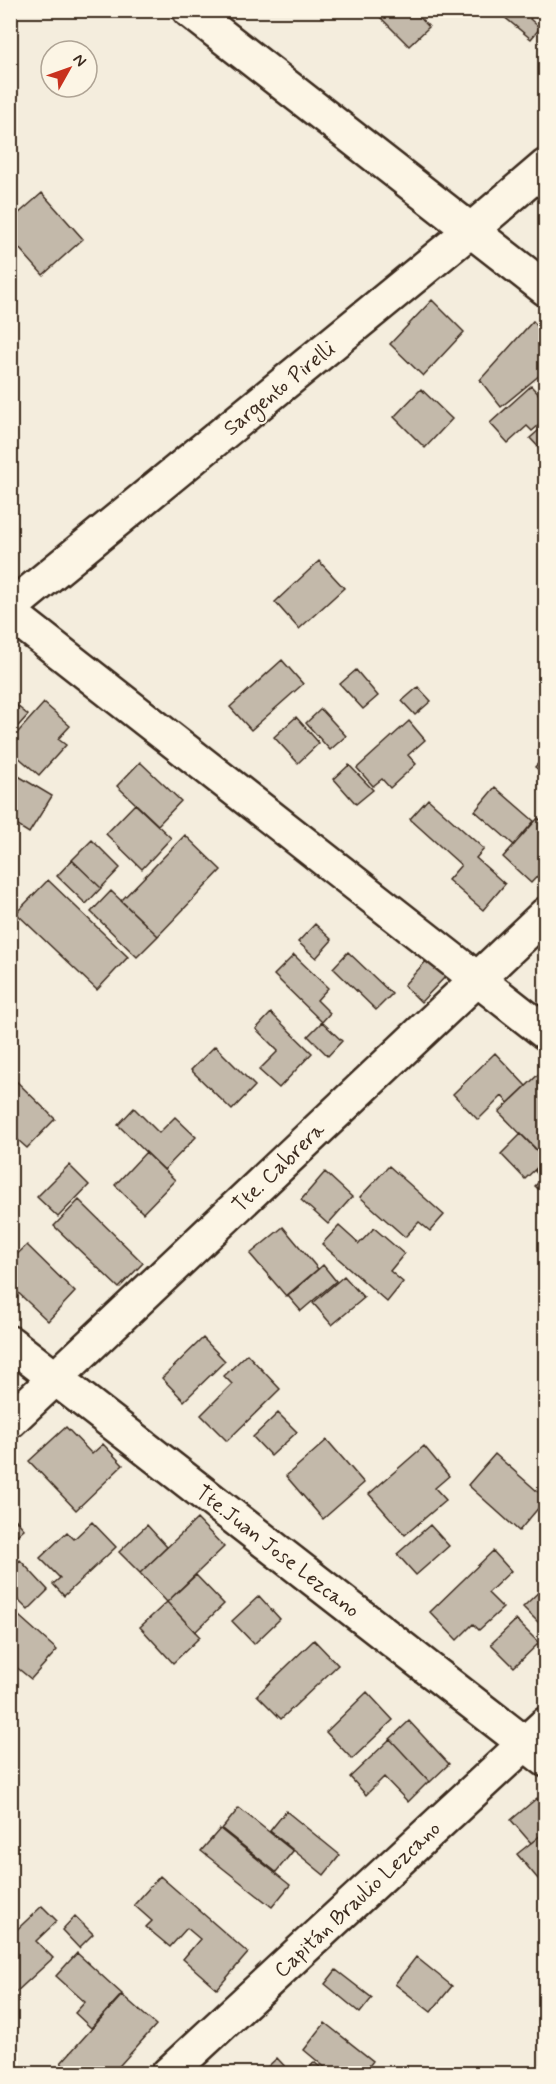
<svg xmlns="http://www.w3.org/2000/svg" width="556" height="2084" font-family="Mynerve,sans-serif">
	<style>
		.building { fill: #c3b9aa; stroke: #3b2a1e; stroke-width: 1.5 }
		.lines { fill: none; stroke-linecap: round; stroke-linejoin: round }
		.street-casing { stroke: #3b2a1e; stroke-width: 38 }
		.street { stroke: #fcf5e5; stroke-width: 33 }
		.labels { text-anchor: middle; stroke-width: 4.5; stroke-linejoin: round; paint-order: stroke }
		.street-label { font-size: 21px; fill: #3b2a1e; stroke: #fcf5e5 }
	</style>
	<rect width="100%" height="100%" fill="#f4eddd"/>
	<filter id="ink" filterUnits="userSpaceOnUse"><feTurbulence type="fractalNoise" baseFrequency=".0167" numOctaves="2"/><feDisplacementMap in="SourceGraphic" scale="12" xChannelSelector="R" yChannelSelector="G"/><feConvolveMatrix kernelMatrix="1 2 1 2 8 2 1 2 1" color-interpolation-filters="sRGB"/></filter>
	<g filter="url(#ink)">
		<path class="building" d="M373 10H413L429 27 409 46Z
			M546 10V26L533 15 530 19 540 28 531 39 497 11Z
			M42 193 83 239 43 275 10 238V221Z
			M432 300 464 332 423 376 390 344Z
			M533 321 546 336V370L501 407 480 380Z
			M531 386 546 402V419L532 431 527 426 508 443 490 423Z
			M421 389 452 419 425 448 394 417Z
			M546 424V455L530 438Z
			M319 561 344 588 299 629 275 602Z
			M282 660 303 684 251 730 230 707Z
			M356 670 378 696 363 709 340 684Z
			M418 687 431 701 415 715 402 701Z
			M10 700 28 715 10 735Z
			M44 703 70 726 58 739 66 745 39 775 10 750V741Z
			M321 709 346 736 330 750 306 723Z
			M296 717 319 743 298 763 274 737Z
			M409 721 425 740 408 755 416 764 390 788 382 779 373 786 357 768Z
			M546 755V776L535 767Z
			M140 762 181 801 158 825 117 786Z
			M349 765 373 790 356 804 334 779Z
			M10 771 52 796 29 833 10 821Z
			M495 787 534 821 514 845 475 811Z
			M428 799 484 849 476 858 505 884 483 910 448 880 461 865 410 819Z
			M135 804 171 838 142 869 106 834Z
			M538 818 546 825V867L531 883 503 857Z
			M185 835 221 870 158 936 121 901Z
			M92 840 120 868 101 888 72 860Z
			M72 860 101 888 86 904 57 876Z
			M48 880 128 957 97 990 16 913Z
			M111 891 158 936 137 957 91 912Z
			M315 924 332 940 316 958 298 942Z
			M348 952 392 994 376 1010 333 968Z
			M294 955 328 988 317 1000 330 1013 322 1022 274 975Z
			M428 959 446 976 421 1002 404 985Z
			M271 1013 312 1053 279 1088 259 1070 278 1051 256 1029Z
			M322 1022 342 1041 328 1056 308 1036Z
			M215 1046 255 1086 232 1110 191 1070Z
			M495 1053 526 1086 508 1103 502 1096 478 1120 453 1094Z
			M544 1069 546 1070 545 1159 499 1112Z
			M10 1075 55 1119 27 1148 10 1133Z
			M134 1108 159 1133 175 1117 196 1137 164 1170 118 1125Z
			M521 1134 546 1159 525 1179 501 1154Z
			M146 1152 175 1180 143 1213 115 1185Z
			M546 1161V1196L535 1186 542 1179 535 1171Z
			M69 1165 89 1185 58 1217 37 1197Z
			M389 1166 444 1215 430 1231 419 1222 405 1237 360 1197Z
			M325 1172 352 1197 328 1224 301 1200Z
			M79 1200 143 1263 119 1288 54 1226Z
			M339 1226 359 1244 374 1228 404 1254 390 1271 403 1282 387 1302 322 1244Z
			M283 1227 318 1269 286 1296 250 1254Z
			M27 1245 75 1292 48 1321 10 1285V1261Z
			M323 1265 336 1281 301 1311 288 1296Z
			M344 1276 364 1298 332 1325 313 1303Z
			M203 1338 225 1361 184 1401 162 1378Z
			M247 1354 280 1389 227 1441 201 1415 232 1384 224 1376Z
			M278 1413 297 1432 271 1456 253 1437Z
			M66 1427 92 1454 103 1444 123 1465 76 1510 29 1461Z
			M327 1440 364 1483 323 1519 286 1476Z
			M424 1446 449 1476 435 1488 446 1500 405 1535 369 1494Z
			M495 1454 546 1499 519 1531 468 1485Z
			M10 1513 24 1529 10 1541Z
			M197 1519 224 1547 167 1602 140 1573Z
			M92 1522 116 1547 64 1596 53 1584 60 1578 40 1558 67 1532 74 1539Z
			M147 1525 167 1547 140 1573 119 1552Z
			M430 1525 449 1546 416 1575 397 1554Z
			M493 1551 511 1571 488 1593 503 1608 479 1630 473 1624 457 1640 430 1612Z
			M20 1560 48 1590 28 1610 10 1592V1570Z
			M196 1575 224 1604 195 1632 167 1602Z
			M546 1585V1630L523 1607Z
			M259 1596 280 1619 254 1644 232 1621Z
			M167 1602 200 1637 173 1663 140 1627Z
			M10 1608 57 1650 31 1679 10 1662Z
			M516 1620 539 1643 514 1667 491 1644Z
			M314 1640 338 1665 281 1719 257 1695Z
			M367 1692 393 1720 352 1759 326 1732Z
			M409 1721 449 1764 430 1782 390 1739Z
			M390 1739 429 1781 408 1802 384 1777 366 1795 350 1777Z
			M537 1798 546 1809V1831L531 1843 511 1820Z
			M239 1808 293 1851 276 1872 222 1829Z
			M286 1811 340 1855 324 1875 270 1831Z
			M220 1829 290 1885 272 1907 201 1851Z
			M546 1831V1872L538 1879 517 1854Z
			M160 1876 248 1953 217 1989 183 1959 200 1939 187 1928 170 1947 146 1927 152 1921 134 1905Z
			M42 1906 57 1921 36 1941 53 1958 15 1993 10 1989V1936Z
			M75 1916 93 1934 79 1948 62 1930Z
			M77 1953 122 1994 91 2028 75 2013 85 2002 56 1976Z
			M416 1957 452 1986 431 2012 395 1984Z
			M336 1970 372 1998 360 2013 325 1984Z
			M122 1995 156 2025 112 2074H73L61 2063Z
			M325 2023 373 2061 363 2074H333L304 2050Z
			M277 2058 292 2074H260Z
			M314 2062 328 2074H305Z"/>
		<g class="lines">
			<g class="street-casing">
				<path id="street" d="M189 10 546 289
					M10 608 471 230 546 166
					M10 613 546 1033
					M10 1343 546 1760
					M10 1421 546 914
					M168 2074 546 1724"/>
			</g>
			<use href="#street" class="street"/>
		</g>
	</g>
	<g class="labels">
		<g class="street-label">
			<text transform="translate(279 388) rotate(-39)" y="7">Sargento Pirelli</text>
			<text transform="translate(278 1167) rotate(-44)" y="7">Tte. Cabrera</text>
			<text transform="translate(278 1551) rotate(38)" y="7">Tte.Juan Jose Lezcano</text>
			<text transform="translate(357 1899) rotate(-43)" y="7">Capitán Braulio Lezcano</text>
		</g>
	</g>
	<rect width="556" height="2084" fill="none" stroke="#fcf5e5" stroke-width="36"/>
	<rect x="18" y="18" width="520" height="2048" fill="none" stroke="#3b2a1e" stroke-width="2" filter="url(#ink)"/>
	<g transform="translate(69 69) rotate(50)"><circle r="28" fill="#fcf5e5" stroke="#afa495" stroke-width="1.5"/>
	<path d="M0-4.5L10 22L0 15L-10 22Z" fill="#c8321e"/>
	<text y="-9" font-size="16" font-weight="bold" text-anchor="middle" fill="#3b2a1e">N</text>
	</g>
</svg>
